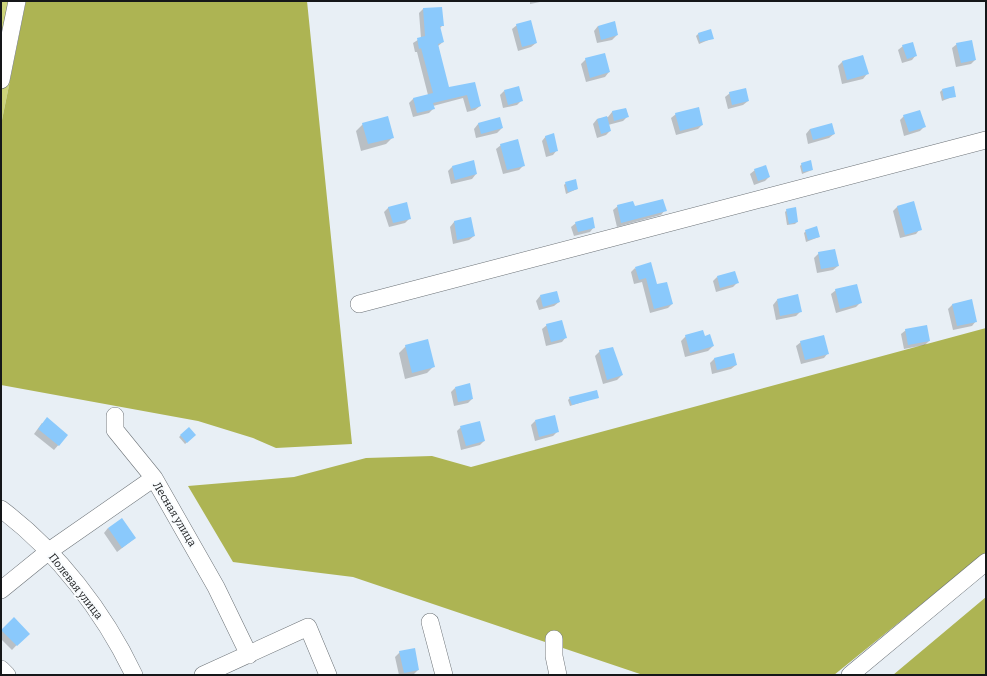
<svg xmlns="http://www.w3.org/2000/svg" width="987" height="676" font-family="Bitter,serif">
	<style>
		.green { fill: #cdd47b }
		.forest { fill: #adb453 }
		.shadow { fill: #0003 }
		.building { fill: #8ac9fc }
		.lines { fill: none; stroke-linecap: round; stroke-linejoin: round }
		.minor-casing { stroke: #6b7176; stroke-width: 18 }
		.minor { stroke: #fff; stroke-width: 17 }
		.labels { text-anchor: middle; stroke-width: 4; stroke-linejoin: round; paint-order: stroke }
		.street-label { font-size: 11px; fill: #151719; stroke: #f9fcfe }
	</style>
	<rect width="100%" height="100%" fill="#e8eff5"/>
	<path class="green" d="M1 1H26L1 125Z"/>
	<path class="forest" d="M26 1H307L352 444 276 448 253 438 198 421 1 385V125Z
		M986 328V552L834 675H643L353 577 233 562 188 486 294 477 366 458 432 456 471 467Z
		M986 597V675H893Z"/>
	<path class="shadow" d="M535 1H545L530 4V2Z
		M423 9 443 25 439 29 443 42 438 46 448 88 474 83 480 106 475 110 467 112 463 98 433 106 434 108 429 113 413 117 409 103 413 99 428 95 417 52H415L413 43 421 38 419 13Z
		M517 25 536 43 531 47 518 51 512 29Z
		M598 26 617 35 612 40 597 43 594 31Z
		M698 34 713 38 699 44 696 36Z
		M957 44 975 60 971 64 956 67 952 48Z
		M903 46 916 55 912 60 902 63 898 50Z
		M863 56 867 74 863 79 842 84 838 66 842 62Z
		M586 59 609 72 605 77 586 82 581 64Z
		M942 90 955 96 942 101 940 92Z
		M504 91 522 100 517 105 503 108 500 95Z
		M730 93 748 101 743 105 728 109 725 97Z
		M626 109 628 116 623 121 608 125 610 131 606 135 597 138 593 124 597 119 608 117 612 112Z
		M676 114 702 125 698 129 676 135 671 118Z
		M904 116 924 127 920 131 904 136 900 120Z
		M363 124 393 137 386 144 361 151 356 131Z
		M478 124 502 128 497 133 476 138 474 129Z
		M810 129 834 134 829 138 808 144 806 134Z
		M546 136 557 150 553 155 546 157 542 141Z
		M501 145 524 165 519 170 503 174 496 149Z
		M802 164 812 170 802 174 800 166Z
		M452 167 476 174 472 179 451 184 448 171Z
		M755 170 769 177 765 181 754 185 750 174Z
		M566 183 577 189 566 194 564 185Z
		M913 202 920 229 916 234 900 238 893 211 897 207Z
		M618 206 634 207 665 210 661 215 617 227 613 210Z
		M389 207 410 218 405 223 389 227 384 212Z
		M787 210 797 222 795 224 787 225 785 212Z
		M470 219 474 236 469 240 453 244 450 227 454 222Z
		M576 223 594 227 590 232 574 236 571 227Z
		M806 231 819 237 806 242 804 233Z
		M819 253 838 266 833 270 817 273 814 258Z
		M635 268 656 286 672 304 668 308 650 313 642 282 634 284 631 272Z
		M717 277 737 283 733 287 716 292 713 281Z
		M836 290 860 303 856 307 836 313 831 294Z
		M540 296 559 302 554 306 539 310 536 301Z
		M777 300 801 311 796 316 776 320 773 305Z
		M971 300 976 321 972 326 953 330 948 309 952 305Z
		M547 325 566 337 562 342 546 346 542 329Z
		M906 330 929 341 925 345 904 349 901 334Z
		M686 336 704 337 713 346 708 351 685 357 681 341Z
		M801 342 828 353 824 358 801 364 796 346Z
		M406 346 434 366 427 373 405 379 399 353Z
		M600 351 622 375 617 380 603 384 595 356Z
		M733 354 736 365 731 369 712 374 710 363 714 359Z
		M455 388 472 399 468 403 454 406 451 392Z
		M598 397 570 406 568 400 570 398Z
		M535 421 558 431 553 436 535 441 531 425Z
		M42 423 67 435 54 450 34 434Z
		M461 427 484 441 480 445 461 450 457 431Z
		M189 428 195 435 185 444 179 437Z
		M108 528 135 538 117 552 104 533Z
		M14 619 28 633 12 650 1 639V632Z
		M400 652 418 670 414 674 399 675 395 657Z"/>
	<path class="building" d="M442 7 444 26H440L444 42 438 44 449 87 475 82 481 106 471 109 467 95 433 103 435 109 417 113 413 98 433 93 421 48 419 49 417 38 425 36 423 8Z
		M531 20 537 43 522 47 516 24Z
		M615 21 618 35 601 40 598 26Z
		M711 29 714 39 700 42 698 33Z
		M972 40 976 60 961 63 956 43Z
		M913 42 917 56 907 59 902 45Z
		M605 53 610 72 590 78 585 58Z
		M863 55 869 74 847 80 842 61Z
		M519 86 523 101 508 105 504 90Z
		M954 86 956 97 944 99 942 89Z
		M746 88 749 101 732 105 729 92Z
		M699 107 703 125 680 131 675 113Z
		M626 108 629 117 614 121 612 111Z
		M920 110 926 127 909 132 903 115Z
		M388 116 394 138 368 144 362 123Z
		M607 116 611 131 601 134 597 119Z
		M500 117 503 128 481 134 478 123Z
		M832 123 835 134 813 140 810 129Z
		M554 133 558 151 550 153 545 136Z
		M518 139 525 166 507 170 500 144Z
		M474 160 477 174 455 180 452 166Z
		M811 160 813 170 803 172 801 163Z
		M766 165 770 177 758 181 754 169Z
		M576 179 578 189 568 192 565 182Z
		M663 199 667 211 621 223 617 205 633 201 635 206Z
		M914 201 922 230 905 235 897 206Z
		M407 202 411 219 393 223 388 207Z
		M796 207 798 222 789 224 786 209Z
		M471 217 475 236 457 240 454 221Z
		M593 217 595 228 578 232 575 222Z
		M817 226 820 237 808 240 805 230Z
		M835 249 839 266 821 269 818 252Z
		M651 262 657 284 667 282 673 304 654 309 646 278 639 280 635 267Z
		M735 271 739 283 720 288 717 276Z
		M857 284 862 303 840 309 835 289Z
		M557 291 560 302 543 307 540 295Z
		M798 294 802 312 780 316 777 299Z
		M972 299 977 322 957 326 952 304Z
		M562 320 567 338 551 342 546 324Z
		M927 325 930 341 908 345 905 329Z
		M703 330 705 336 710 334 714 346 690 353 685 335Z
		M824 335 829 354 805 360 800 341Z
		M428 339 435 367 412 373 405 345Z
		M613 347 623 375 607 380 599 350Z
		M734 353 737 365 717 370 714 358Z
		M470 383 473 399 458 402 455 387Z
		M597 390 599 398 572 405 569 397Z
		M555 415 559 432 539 437 535 420Z
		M47 417 68 435 59 446 38 429Z
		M480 421 485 441 466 446 460 426Z
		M189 427 196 435 187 443 180 435Z
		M122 518 136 538 122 548 108 528Z
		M14 617 30 634 17 646 1 630Z
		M415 648 419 670 404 673 399 651Z"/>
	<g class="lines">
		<g class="minor-casing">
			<path id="minor" d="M1 80 17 1
				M359 304 986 140
				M115 416V430L154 478
				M1 509C57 551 104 612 134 675
				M1 590 49 551 154 478 216 587 249 655
				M430 622 444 675
				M554 639V656L558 675
				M1 669 7 675
				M203 675 308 627 328 675
				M850 675 986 562"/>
		</g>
		<use href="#minor" class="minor"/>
	</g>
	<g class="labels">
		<g class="street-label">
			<text transform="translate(175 514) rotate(59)" y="4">Лесная улица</text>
			<text transform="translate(76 586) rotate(52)" y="4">Полевая улица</text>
		</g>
	</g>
	<rect width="987" height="676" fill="none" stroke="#151719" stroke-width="4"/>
</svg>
